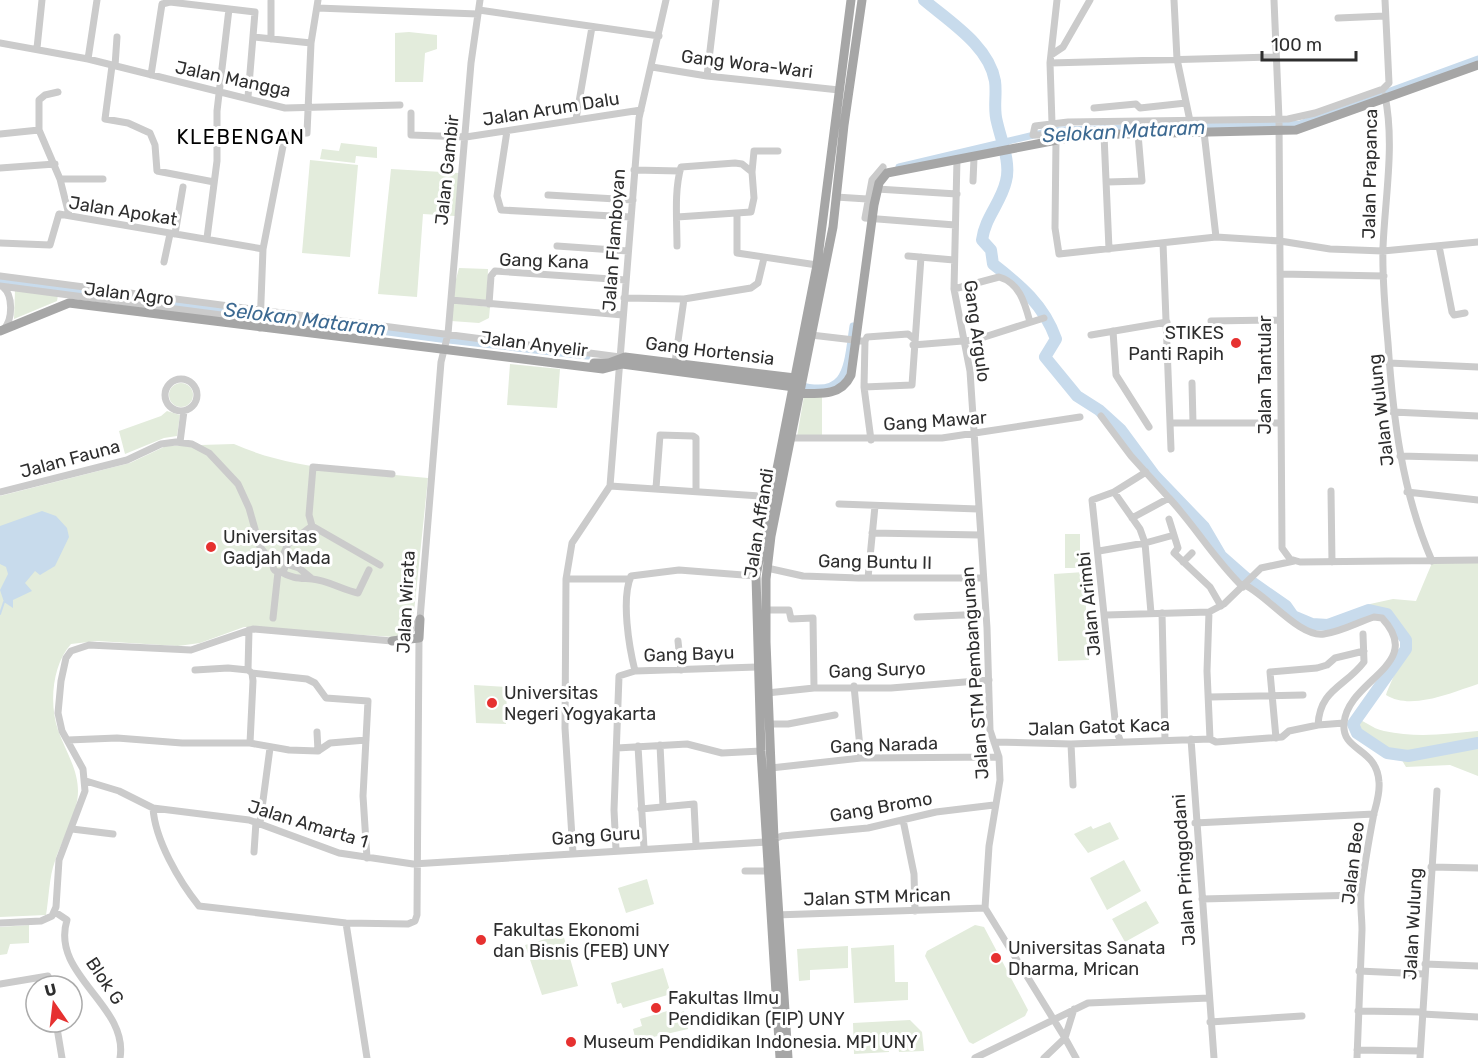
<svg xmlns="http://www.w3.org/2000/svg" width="1478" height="1058" font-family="Rubik,sans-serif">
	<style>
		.green { fill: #e3ecdc }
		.water { fill: #c8dbec }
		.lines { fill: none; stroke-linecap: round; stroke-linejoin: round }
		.stream { stroke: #c8dbec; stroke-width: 2 }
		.canal { stroke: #c8dbec; stroke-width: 7 }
		.river { stroke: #c8dbec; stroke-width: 12 }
		.minor { stroke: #cbcbcb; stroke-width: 7 }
		.major { stroke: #a6a6a6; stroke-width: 9 }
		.poi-dot { fill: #e63130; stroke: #fff; stroke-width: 2 }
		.labels { text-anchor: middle; stroke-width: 6; stroke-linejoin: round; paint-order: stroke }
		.street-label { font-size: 18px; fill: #2e2e2e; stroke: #fff }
		.poi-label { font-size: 18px; fill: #2e2e2e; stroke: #fff; text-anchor: start }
		.water-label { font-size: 20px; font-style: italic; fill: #3c6991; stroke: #fff }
		.neighbourhood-label { font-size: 20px; letter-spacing: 1.5px; fill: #000; stroke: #fff }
	</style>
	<rect width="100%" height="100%" fill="#fff"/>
	<path class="green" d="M409 32 437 35V49L425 53 423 82H395V33Z
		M341 143 377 147V158L356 156 355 163 320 159 322 149 339 151Z
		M310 160 358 165 350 257 302 253Z
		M391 169 459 173 455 216 423 214 417 297 378 294Z
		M459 268 488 269 487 300 451 298Z
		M15 290 58 295 57 301 14 319Z
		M453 303 490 307 489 318 479 323 451 321Z
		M510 364 560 369 557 408 507 405Z
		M169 395a12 12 0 1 1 24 0a12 12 0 1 1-24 0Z
		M805 390 822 393V437H797Z
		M167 411 180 415 177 436 164 438 125 454 119 431 161 416Z
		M234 444C294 471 363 471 428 478L414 612 408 632 394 637 244 627 200 643 178 646 97 641 71 644C52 665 49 704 58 730 65 750 78 769 78 791 78 814 62 839 55 861 49 877 49 898 46 915L0 917V496L130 463 166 446Z
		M1065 534H1080V568H1065Z
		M1478 561V684C1453 692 1411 711 1386 695 1389 684 1409 647 1408 641 1405 632 1393 621 1388 613L1370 609V604L1393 599 1416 601 1432 563Z
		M1084 572 1089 660 1058 661 1054 574Z
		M474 685 507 687 506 724 476 723Z
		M1350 718C1363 718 1372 729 1384 731 1416 738 1447 734 1478 731V776L1450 765 1406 767 1400 757 1382 751 1352 730Z
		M1110 822 1119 839 1088 853 1074 834 1091 826 1093 829Z
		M1124 860 1141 891 1107 910 1090 878Z
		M647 879 654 904 626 913 618 888Z
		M1146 901 1159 923 1125 942 1112 919Z
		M29 925V943L10 944 7 954 0 955V927Z
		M975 925 984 927 1028 1010 1025 1016 973 1044 969 1042 925 956 927 951Z
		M563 934 578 986 542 995 525 945Z
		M894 945 895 982H908V1000L854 1003 851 948Z
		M848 946V968L810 970V980L799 981 797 949Z
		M663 968 671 994 623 1008 621 1003 617 1004 611 983Z
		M674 1009 676 1014 684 1011 688 1029 636 1041 633 1029 642 1026 640 1019Z
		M910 1020 922 1032 924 1051 899 1052 897 1042 889 1043V1052L854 1054 853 1023Z"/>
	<path class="water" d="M42 511 56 516 67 528 69 537 55 566 40 575 35 571 25 583 32 591 13 600V608L4 602 0 590 8 574 6 567 0 564V526Z"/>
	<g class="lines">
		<path class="stream" d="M0 614 4 602"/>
		<path class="canal" d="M899 167 1055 130 1300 124 1478 59
			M0 280 440 339 587 356
			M799 385C849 399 847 364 853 326"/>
		<path class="river" d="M924 0C950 22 989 46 995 81 997 95 993 109 997 122 1001 140 1011 163 1006 181 1001 203 985 217 982 240L991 250 993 264C1020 285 1044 305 1056 339L1045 357 1077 396 1099 410 1121 430 1155 476 1204 527 1221 556 1246 578 1286 606 1293 616 1312 624 1328 625 1369 610 1387 614 1406 640V649L1353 724 1357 733 1387 753 1408 756 1478 743"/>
		<path class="minor" d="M1174 0 1177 59 1190 121
			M1274 0 1279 119 1282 548 1290 559 1300 562 1478 560
			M1385 0 1389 83 1383 89 1315 113 1288 119 1068 122 1035 126 1033 135H1052L1056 140 1055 228 1059 254 1216 237 1280 241 1330 249 1383 251 1478 242
			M317 8 478 14
			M479 10 659 36
			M1338 18 1385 16
			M253 37 311 43
			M271 39V1
			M0 43 88 59 285 108 400 105
			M37 48 42 0
			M1051 55 1063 47 1090 0
			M88 59 97 0
			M1050 63 1276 57
			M112 66 105 119 128 123 150 133 155 145 157 171 214 182
			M115 66 117 37
			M652 67 707 76 839 90
			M151 75 162 4 170 2 255 12 248 97
			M707 76 716 0
			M58 92 45 95 39 100V130L60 179 69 215
			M1385 96C1395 144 1385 198 1383 247 1382 279 1385 311 1388 343 1393 418 1402 492 1432 561
			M1094 108 1136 104 1140 108 1186 103
			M411 113V135L466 137 641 110
			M576 119 592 27
			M1052 123 1050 63 1057 0
			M507 131 497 196 501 210 631 217
			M1204 132 1216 237
			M0 134 39 130
			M1104 135 1109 249
			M957 159 954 289 970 371 987 628 990 730 999 757 1000 780 989 846 985 908
			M883 167 872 180 865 218 955 225
			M0 168 55 164
			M634 170 680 171
			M752 172 754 151H778
			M60 179H103
			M973 181 974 158
			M1107 182 1142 181 1138 134
			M877 189 957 194
			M548 195 633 200
			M836 197 867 199
			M737 213V253L817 265
			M175 234 183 187
			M207 238 217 161V111L229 9
			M0 243 50 245 59 214 263 249
			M1163 243 1171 449
			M557 246 628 251
			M677 246C677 220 674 191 681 167L735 163 742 164 752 172 754 198 751 212 677 217
			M1439 246 1452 312 1454 315 1465 313
			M908 256 954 260
			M164 262 170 234
			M1280 274 1384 276
			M0 276 620 357
			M0 286 260 320
			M3 287C13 295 13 319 4 329
			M954 289 999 277C1020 283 1025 304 1030 322
			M624 298 684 299
			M451 300 623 315
			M489 304 491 276 495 271 626 280
			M1211 321 1280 320
			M260 327 263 249 284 141 291 134 307 133 311 43 318 0
			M1113 331 1116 375 1149 427
			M811 335 854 340
			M1091 335 1167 322
			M854 341H865L867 337 908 334 913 338
			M865 341 864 387 871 440
			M913 345 975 340 1044 318
			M675 362 684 299 751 288 758 283 764 258
			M1389 363 1478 367
			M165 395a16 16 0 1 1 32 0a16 16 0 1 1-32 0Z
			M1192 383 1193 423
			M864 387 912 385 921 257
			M1393 412 1478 416
			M1101 416 1131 456 1169 498 1132 518
			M1170 423H1280
			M791 438H942L1080 417
			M180 442 184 411
			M1400 456 1478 458
			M610 486 639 118 666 0
			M610 486 775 497
			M656 488 660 435 693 436 696 438V490
			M1331 491 1332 562
			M0 492 127 460 161 444 176 442 192 444 209 453 238 484 249 508 260 547 273 563
			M1114 492 1140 529 1145 543 1151 613
			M1407 492 1478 500
			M1169 498C1195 526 1215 560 1243 587
			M839 504 978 509
			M1169 519 1178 548 1174 553 1210 587 1221 606
			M872 533 980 535
			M1099 551 1145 543 1174 535
			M273 566a6 6 0 1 1 12 0a6 6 0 1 1-12 0Z
			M281 560 288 544 312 526
			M1183 562 1192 553
			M286 564 299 568 311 578
			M380 565 312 526 309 515 313 467 392 474
			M767 568 803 576 859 578H983
			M281 572C293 579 300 578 312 579 327 580 343 590 358 593L369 570
			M868 578 875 506
			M566 579H630
			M1245 585C1268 596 1300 638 1324 634 1341 632 1358 622 1374 617L1382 618C1426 665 1348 679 1344 723 1341 752 1377 747 1379 782 1380 793 1377 802 1374 813 1369 839 1364 868 1361 894 1360 906 1362 918 1362 930 1360 973 1359 1016 1357 1058
			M765 610H789L791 619 813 618 814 688
			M1162 613 1165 740
			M1106 615 1209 612
			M917 617 986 614
			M273 618 278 572
			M249 630 248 670 252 673 253 681 250 743
			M678 641 681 670
			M195 670 228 668 248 670
			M635 671C629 647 621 599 631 576L679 570 756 576
			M252 673 307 679 315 683 326 698 368 701 363 796 367 858
			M854 686 861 758
			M767 693 814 688H891L989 680
			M1209 697 1303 695
			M769 724H788L835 715
			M1318 725 1344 723
			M317 732 318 751
			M1276 738 1270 672 1317 668 1327 665 1335 658 1364 651
			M1191 739 1214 1058
			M1210 739 1207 671 1209 612 1224 604 1261 568 1294 561
			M68 740 117 738 182 743H250L289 750 318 751 330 743 366 740
			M1120 740 1116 729 1092 500 1114 492 1146 472
			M994 742 1071 744 1210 739 1216 742 1282 737 1289 731 1318 725C1320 689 1345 687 1364 662L1363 634
			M1071 744 1073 785
			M660 745 663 806
			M638 746 644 848
			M617 748 687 744 722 753 761 751
			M771 768 861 758 999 757
			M86 781 119 791 153 808 249 820 339 853 413 864 766 842 782 836 868 828 936 812 994 805
			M153 808C155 840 179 881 199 906L346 923 408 924 415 921 417 915 419 638
			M641 809 694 804 696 845
			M903 820 914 874 915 911
			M260 823 270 748
			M1195 823 1374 814
			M72 829 113 834
			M616 850 614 810 619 676 635 671 757 667
			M254 852 256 822
			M573 853 565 728 566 579 572 543 610 486
			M1431 867 1478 868
			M745 871H767
			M1202 899 1361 895
			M985 908 1065 1038 1044 1058
			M55 912 67 920C50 975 129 1005 120 1058
			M775 915 985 908
			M0 923 41 921 52 916 56 907 59 860 85 791 83 769 62 731 58 713 61 681 66 658 71 651 89 645 191 650 253 629 392 641 406 636 420 619 441 362 448 334 471 63 480 0
			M346 923 367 1058
			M1425 964 1478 966
			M1359 971 1424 974
			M0 984 48 976 52 986
			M1074 1009 1065 1038 1076 1058
			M1358 1011 1423 1012
			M1422 1014 1478 1017
			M56 1022 62 1058
			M1210 1022 1302 1016
			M1357 1050 1420 1051
			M975 1058 1088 1003 1209 998
			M1420 1058 1437 791"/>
		<path class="major" d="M260 327 268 321 333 329
			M0 331 69 303 603 369 622 364 794 387
			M594 363H609L625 357 795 378
			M801 393C821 394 841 396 851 375L874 205 879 183 887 173 1083 135 1296 130 1478 65
			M392 641 419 638 420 619
			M780 1058 761 751 756 576 817 265 851 0
			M788 1058 774 839 766 642V579L771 536 833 227 844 125 862 0"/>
	</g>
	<g class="poi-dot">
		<circle cx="1236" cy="343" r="6"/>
		<circle cx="211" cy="547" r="6"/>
		<circle cx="492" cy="703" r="6"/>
		<circle cx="481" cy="940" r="6"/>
		<circle cx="996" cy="958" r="6"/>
		<circle cx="656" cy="1008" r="6"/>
		<circle cx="571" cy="1042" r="6"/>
	</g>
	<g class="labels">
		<g class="street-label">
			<text transform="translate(747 64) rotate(7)" y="6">Gang Wora-Wari</text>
			<text transform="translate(233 79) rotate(12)" y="6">Jalan Mangga</text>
			<text transform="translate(551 109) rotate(-9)" y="6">Jalan Arum Dalu</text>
			<text transform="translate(447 170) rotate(-84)" y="6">Jalan Gambir</text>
			<text transform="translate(1370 174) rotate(-89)" y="6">Jalan Prapanca</text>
			<text transform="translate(123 211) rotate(9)" y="6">Jalan Apokat</text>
			<text transform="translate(614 240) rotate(-86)" y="6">Jalan Flamboyan</text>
			<text transform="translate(544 261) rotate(2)" y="6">Gang Kana</text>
			<text transform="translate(129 294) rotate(7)" y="6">Jalan Agro</text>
			<text transform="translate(977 331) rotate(82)" y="6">Gang Argulo</text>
			<text transform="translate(534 344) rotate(7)" y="6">Jalan Anyelir</text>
			<text transform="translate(710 351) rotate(7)" y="6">Gang Hortensia</text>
			<text transform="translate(1265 375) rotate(-90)" y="6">Jalan Tantular</text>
			<text transform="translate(1381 410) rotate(-97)" y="6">Jalan Wulung</text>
			<text transform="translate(935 421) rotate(-4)" y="6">Gang Mawar</text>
			<text transform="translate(70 459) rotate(-15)" y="6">Jalan Fauna</text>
			<text transform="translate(759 523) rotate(-81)" y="6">Jalan Affandi</text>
			<text transform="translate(875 562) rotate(1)" y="6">Gang Buntu II</text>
			<text transform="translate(406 602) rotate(-87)" y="6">Jalan Wirata</text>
			<text transform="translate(1089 604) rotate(-96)" y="6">Jalan Arimbi</text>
			<text transform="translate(689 654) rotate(-2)" y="6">Gang Bayu</text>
			<text transform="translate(877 670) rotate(-2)" y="6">Gang Suryo</text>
			<text transform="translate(975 673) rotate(-94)" y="6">Jalan STM Pembangunan</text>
			<text transform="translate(1099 727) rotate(-2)" y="6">Jalan Gatot Kaca</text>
			<text transform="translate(884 745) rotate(-2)" y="6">Gang Narada</text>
			<text transform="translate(881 807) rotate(-10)" y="6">Gang Bromo</text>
			<text transform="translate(308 824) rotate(17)" y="6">Jalan Amarta 1</text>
			<text transform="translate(596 836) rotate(-4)" y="6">Gang Guru</text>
			<text transform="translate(1353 863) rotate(-83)" y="6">Jalan Beo</text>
			<text transform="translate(1184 870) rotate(-94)" y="6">Jalan Pringgodani</text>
			<text transform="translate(877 897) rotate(-2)" y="6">Jalan STM Mrican</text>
			<text transform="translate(1413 924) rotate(-87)" y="6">Jalan Wulung</text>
			<text transform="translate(105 981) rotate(56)" y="6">Blok G</text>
		</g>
		<g class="poi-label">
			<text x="1224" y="339" text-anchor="end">STIKES<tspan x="1224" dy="21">Panti Rapih</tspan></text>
			<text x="223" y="543">Universitas<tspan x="223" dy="21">Gadjah Mada</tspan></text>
			<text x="504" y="699">Universitas<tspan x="504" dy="21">Negeri Yogyakarta</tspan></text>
			<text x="493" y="936">Fakultas Ekonomi<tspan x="493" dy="21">dan Bisnis (FEB) UNY</tspan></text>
			<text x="1008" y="954">Universitas Sanata<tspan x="1008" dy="21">Dharma, Mrican</tspan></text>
			<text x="668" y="1004">Fakultas Ilmu<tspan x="668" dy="21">Pendidikan (FIP) UNY</tspan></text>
			<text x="583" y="1048">Museum Pendidikan Indonesia. MPI UNY</text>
		</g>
		<g class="water-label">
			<text transform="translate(1124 131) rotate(-3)" y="7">Selokan Mataram</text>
			<text transform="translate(305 319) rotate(7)" y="7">Selokan Mataram</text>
		</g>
		<g class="neighbourhood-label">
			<text x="241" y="144">KLEBENGAN</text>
		</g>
	</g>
	<g transform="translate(54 1004) rotate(346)"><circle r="28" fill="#ffffff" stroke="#ababab" stroke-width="1.5"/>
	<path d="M0-4.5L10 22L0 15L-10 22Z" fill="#e63130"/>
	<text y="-9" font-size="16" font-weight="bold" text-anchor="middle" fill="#2e2e2e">U</text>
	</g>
	<path d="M1262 51v9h94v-9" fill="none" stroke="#2e2e2e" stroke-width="3"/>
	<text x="1271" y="51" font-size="18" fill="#2e2e2e" stroke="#ffffff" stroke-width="4.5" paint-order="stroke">100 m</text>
</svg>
